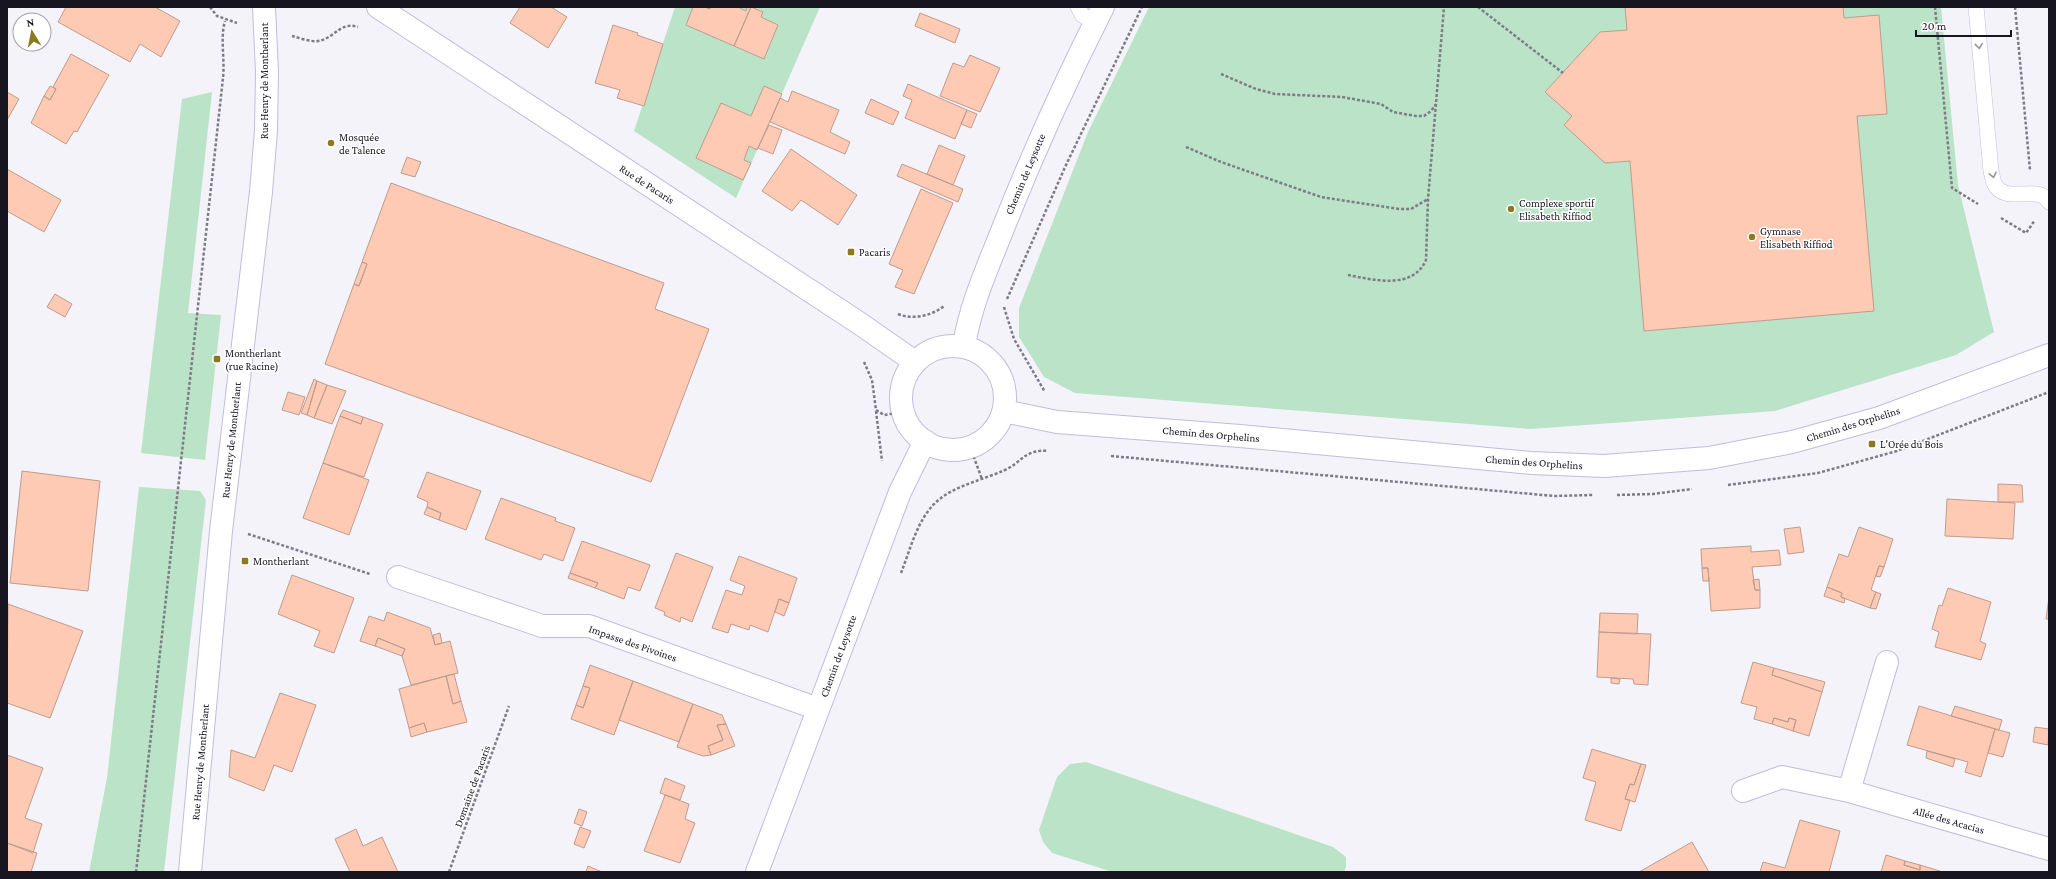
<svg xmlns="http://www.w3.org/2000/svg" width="2056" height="879" font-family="'Crimson Pro',serif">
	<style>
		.green { fill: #bbe3c7 }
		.building { fill: #fecab4; stroke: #be9c8e }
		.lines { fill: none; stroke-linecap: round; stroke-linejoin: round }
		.lane-casing { stroke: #c1bcdd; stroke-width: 16 }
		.street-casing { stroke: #c1bcdd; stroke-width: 24 }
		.secondary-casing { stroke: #c1bcdd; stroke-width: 24 }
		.path { stroke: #7d7c85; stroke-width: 2.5; stroke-dasharray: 3 2; stroke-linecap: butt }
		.lane { stroke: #fff; stroke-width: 15 }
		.street { stroke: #fff; stroke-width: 22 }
		.secondary { stroke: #fff; stroke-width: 22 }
		.oneway { stroke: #96969b }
		.poi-dot { fill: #8b7a1f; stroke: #fff; stroke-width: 1.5 }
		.labels { text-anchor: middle; stroke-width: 3; stroke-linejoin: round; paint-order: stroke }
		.street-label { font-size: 11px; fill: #161520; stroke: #fff }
		.poi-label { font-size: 11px; fill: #161520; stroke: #fff; text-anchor: start }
	</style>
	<rect width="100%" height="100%" fill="#f4f3fa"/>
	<path class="green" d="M675 7H820L736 198 634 131Z
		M1149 7H1941L1958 185 1994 332 1956 355 1775 411 1531 429 1075 393 1044 377 1019 337V308L1088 132Z
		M212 92 188 313 221 315 205 460 141 453 182 99Z
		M139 487 200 491 206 500 164 872H89L107 778Z
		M1086 762 1333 847 1346 857V867L1344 872H1113L1052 853 1043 842 1039 830 1057 777 1070 764Z"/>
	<path class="building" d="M66 7H155L180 21 161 57 140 44 130 62 58 22Z
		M520 7H551L567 17 548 48 510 23Z
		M693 7H704L710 9 711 7H738L746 11 747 7H751L734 46 686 25Z
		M751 7 763 12 761 17 778 25 764 59 734 46Z
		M1625 7H1843L1844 18 1879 15 1887 114 1857 116 1874 311 1644 331 1630 161 1605 163 1564 125 1572 116 1545 92 1600 32 1627 30Z
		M920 13 960 29 955 43 915 26Z
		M613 25 638 33 637 35 663 44 644 106 617 98 620 90 595 83Z
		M71 54 109 75 77 132 74 131 66 144 31 123 44 96 50 100 56 89 53 87Z
		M970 55 1000 68 980 112 940 96 953 63 964 67Z
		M908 84 967 110 955 139 905 118 912 100 903 96Z
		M50 86 56 89 50 100 44 96Z
		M764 86 782 94 757 150 749 146 744 160 751 163 743 180 696 158 721 103 751 116Z
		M792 91 839 110 830 132 850 142 845 154 770 122 780 98 788 102Z
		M7 92 19 99 7 120Z
		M871 99 899 112 893 125 865 113Z
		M967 110 977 114 971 128 961 124Z
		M769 125 782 130 773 154 758 148Z
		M939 145 965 156 953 185 927 174Z
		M791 149 857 195 838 225 801 200 792 211 762 191Z
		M407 157 421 162 415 177 401 173Z
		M902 164 963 189 958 202 897 176Z
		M7 169 61 200 44 232 7 211Z
		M391 183 664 283 655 309 709 329 651 482 325 364 354 284 359 286 367 264 362 262Z
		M921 189 953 203 914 294 895 287 903 270 889 264Z
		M362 262 367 264 359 286 354 284Z
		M55 294 72 304 65 317 47 307Z
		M314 379 317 381 307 415 301 413Z
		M317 381 327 385 314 418 307 415Z
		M327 385 346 391 332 424 314 418Z
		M288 392 305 397 299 415 282 410Z
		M343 410 363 417 361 424 340 416Z
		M340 416 361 424 363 417 383 424 364 477 323 463Z
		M323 463 369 480 349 535 303 518Z
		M22 471 100 481 88 591 10 583Z
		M427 472 481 491 466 530 439 520 441 513 427 507 428 502 417 497Z
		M1998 484 2022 485 2023 502H1998Z
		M501 498 556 518 555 521 575 528 563 561 544 554 541 560 485 539Z
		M1947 499 2015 503 2013 539 1945 536Z
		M427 507 441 513 439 520 424 514Z
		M1800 527 1804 552 1788 554 1784 529Z
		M1859 527 1893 539 1884 567 1879 566 1871 590 1876 592 1870 608 1841 597 1842 593 1827 587 1839 554 1848 557Z
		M582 541 650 565 640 591 628 587 624 599 595 588 598 583 570 573Z
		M1751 546V552L1779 550 1781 565 1752 567 1755 590H1760V608L1711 611 1708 568H1702L1701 549Z
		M676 553 713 567 692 622 681 617 680 622 664 615 665 612 655 608Z
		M739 556 797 578 789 603 779 599 768 632 750 625 749 630 731 624 728 633 712 628 726 590 742 595 745 586 730 580Z
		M1879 566 1884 567 1880 577 1876 576Z
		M1702 568H1708L1709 581H1703Z
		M570 573 598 583 595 588 568 578Z
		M292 575 354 598 334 653 314 646 320 631 278 614Z
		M1759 579 1760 590H1755L1753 580Z
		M1827 587 1842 593 1841 597 1845 599 1844 603 1824 596Z
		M1948 588 1991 602 1980 641 1986 644 1981 660 1935 647 1939 632 1932 629 1939 605 1942 606Z
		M1876 592 1881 594 1876 609 1870 608Z
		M2049 597V619H2046Z
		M779 599 789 603 784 616 775 612Z
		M8 604 83 631 50 718 7 703Z
		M387 612 430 628 435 645 450 641 458 673 411 685 402 656 405 649 378 638 375 646 360 641 369 616 384 621Z
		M1600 613 1638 614 1637 634 1599 632Z
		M1599 632 1651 634 1648 685 1634 684 1633 679 1597 677Z
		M440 633 442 643 435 645 433 635Z
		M378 638 405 649 402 656 375 646Z
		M1753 662 1774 668 1772 675 1822 692 1809 736 1793 731 1796 720 1789 718 1788 722 1774 718 1772 724 1754 719 1757 707 1741 703Z
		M590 665 633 681 614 735 571 719 576 705 583 708 590 688 583 686Z
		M1774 668 1825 682 1822 692 1772 675Z
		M454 674 461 701 453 704 446 676Z
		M446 676 453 704 461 701 467 722 427 732 424 723 409 728 399 689Z
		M1611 678 1620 679 1619 684 1611 683Z
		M633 681 693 704 679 742 619 720Z
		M583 686 590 688 583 708 576 705Z
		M280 693 316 705 292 772 274 765 264 791 229 777 231 750 255 758Z
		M693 704 722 715 726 724 717 725 723 740 708 746 711 755 703 756 677 747Z
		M1919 706 1995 729 1981 777 1965 772 1968 762 1907 745Z
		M1955 706 2002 720 1999 730 1951 716Z
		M1774 718 1788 722 1789 718 1796 720 1793 731 1772 724Z
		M424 723 427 732 411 737 409 728Z
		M726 724 735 746 711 755 708 746 723 740 717 725Z
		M2035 727 2049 729 2048 745 2033 742Z
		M1995 729 2010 733 2003 757 1988 753Z
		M1592 749 1641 764 1634 785 1630 784 1625 799 1630 800 1621 831 1585 820 1596 782 1583 778Z
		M1927 751 1955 759 1953 767 1926 758Z
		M7 755 43 768 25 818 42 824 33 853 7 843Z
		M1641 764 1646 765 1635 802 1625 799 1630 784 1634 785Z
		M665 778 685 786 680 800 660 793Z
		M665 795 689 804 685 819 695 823 680 863 644 851Z
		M579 809 587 812 582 826 574 823Z
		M1800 820 1840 831 1829 872H1760L1763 862 1785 868Z
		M580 827 591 831 584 848 574 844Z
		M356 829 363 846 382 837 398 872H350L335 839Z
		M1692 842 1709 872H1639Z
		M7 843 37 853 31 872H7Z
		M1886 855 1905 861 1904 865 1920 870V865L1943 872H1881Z
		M1905 861 1920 865V870L1904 865Z
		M588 866 602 872H586Z"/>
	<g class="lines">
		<g class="lane-casing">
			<path id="lane" d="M1078 7 1082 15 1095 22
				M1976 7 1991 171C1992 175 1993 180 1994 183 2004 206 2039 183 2049 202"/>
		</g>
		<g class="street-casing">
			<path id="street" d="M398 577 542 626H589L818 709
				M1743 791 1782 777 1849 791 2049 849
				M1849 791 1887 662"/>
		</g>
		<g class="secondary-casing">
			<path id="secondary" d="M378 7 859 323 915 362
				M964 346C970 306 987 269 1002 231 1032 155 1066 80 1103 7
				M901 398a52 52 0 1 1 104 0a52 52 0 1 1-104 0Z
				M1004 411 1057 422 1240 436 1532 463 1604 466 1709 458 1792 442 1879 418 2049 355
				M190 872 221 531 261 192 266 131 267 72 264 7
				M757 872 900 492 925 441"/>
		</g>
		<path class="path" d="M210 7 217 16 237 23
			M1478 7 1563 73
			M1935 7 1952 188 1978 204
			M2015 7 2030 170
			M292 36C300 38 310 42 318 41 334 39 340 21 358 27
			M1221 74 1256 89 1275 94 1342 97 1381 104 1393 112 1416 116H1424L1431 111 1436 104
			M1186 147 1221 162 1321 197 1399 209H1411L1428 199
			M2001 218 2026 233 2035 220
			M1348 275C1374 280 1413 290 1426 260L1428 199 1444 7
			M1007 299 1066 165 1142 7
			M1004 307 1014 339 1045 392
			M898 314C912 320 932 316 944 306
			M864 362 872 380 876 410 884 415 903 412
			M876 411 882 461
			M970 447 982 479
			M1111 456 1554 496 1594 495
			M1728 485 1818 473 1897 451 2049 392
			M1617 495 1653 494 1692 489
			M248 534 370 574
			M901 573C911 548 918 515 941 498 958 485 985 479 1005 470 1022 462 1025 449 1048 451
			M136 872 223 78C225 59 220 38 225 21
			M449 872 509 706"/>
		<use href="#lane" class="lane"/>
		<use href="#street" class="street"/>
		<use href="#secondary" class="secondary"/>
	</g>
	<defs><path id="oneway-chevron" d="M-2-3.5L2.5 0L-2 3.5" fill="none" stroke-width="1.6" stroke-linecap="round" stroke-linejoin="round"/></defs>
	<g class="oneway">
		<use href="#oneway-chevron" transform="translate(1979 46) rotate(84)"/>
		<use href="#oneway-chevron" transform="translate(1993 175) rotate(78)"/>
	</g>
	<g class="poi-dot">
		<circle cx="331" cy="143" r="4"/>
		<circle cx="1511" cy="209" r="4"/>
		<circle cx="1752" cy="237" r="4"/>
		<rect x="847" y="248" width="8" height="8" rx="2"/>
		<rect x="213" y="355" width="8" height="8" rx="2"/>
		<rect x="1868" y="440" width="8" height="8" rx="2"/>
		<rect x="241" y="557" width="8" height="8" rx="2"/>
	</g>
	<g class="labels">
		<g class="street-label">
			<text transform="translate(264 81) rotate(-90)" y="4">Rue Henry de Montherlant</text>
			<text transform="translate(1025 174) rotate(-67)" y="4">Chemin de Leysotte</text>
			<text transform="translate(647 184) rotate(33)" y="4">Rue de Pacaris</text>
			<text transform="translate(1853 424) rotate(-17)" y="4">Chemin des Orphelins</text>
			<text transform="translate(1211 434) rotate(5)" y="4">Chemin des Orphelins</text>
			<text transform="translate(231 440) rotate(-84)" y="4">Rue Henry de Montherlant</text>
			<text transform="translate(1534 462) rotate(4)" y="4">Chemin des Orphelins</text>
			<text transform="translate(633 643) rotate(19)" y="4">Impasse des Pivoines</text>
			<text transform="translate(838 656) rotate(-70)" y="4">Chemin de Leysotte</text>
			<text transform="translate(200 762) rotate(-85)" y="4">Rue Henry de Montherlant</text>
			<text transform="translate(472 786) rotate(-70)" y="4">Domaine de Pacaris</text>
			<text transform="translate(1949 820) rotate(16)" y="4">Allée des Acacias</text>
		</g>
		<g class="poi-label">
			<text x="339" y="141">Mosquée<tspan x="339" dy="13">de Talence</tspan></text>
			<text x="1519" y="207">Complexe sportif<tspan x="1519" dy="13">Elisabeth Riffiod</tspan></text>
			<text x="1760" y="235">Gymnase<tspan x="1760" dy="13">Elisabeth Riffiod</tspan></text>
			<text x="859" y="256">Pacaris</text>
			<text x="225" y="357">Montherlant<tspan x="225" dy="13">(rue Racine)</tspan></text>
			<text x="1880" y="448">L'Orée du Bois</text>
			<text x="253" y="565">Montherlant</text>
		</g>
	</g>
	<rect width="2056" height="879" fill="none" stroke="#161520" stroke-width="16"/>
	<g transform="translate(32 32) rotate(350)"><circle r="19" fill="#ffffff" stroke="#a2a1a6"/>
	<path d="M0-3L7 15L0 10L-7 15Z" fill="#8b7a1f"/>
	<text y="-6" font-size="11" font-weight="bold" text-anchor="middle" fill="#161520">N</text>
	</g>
	<path d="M1916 30v6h95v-6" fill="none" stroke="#161520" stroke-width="2"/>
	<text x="1922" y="30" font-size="12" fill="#161520" stroke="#ffffff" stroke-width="3" paint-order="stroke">20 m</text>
</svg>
